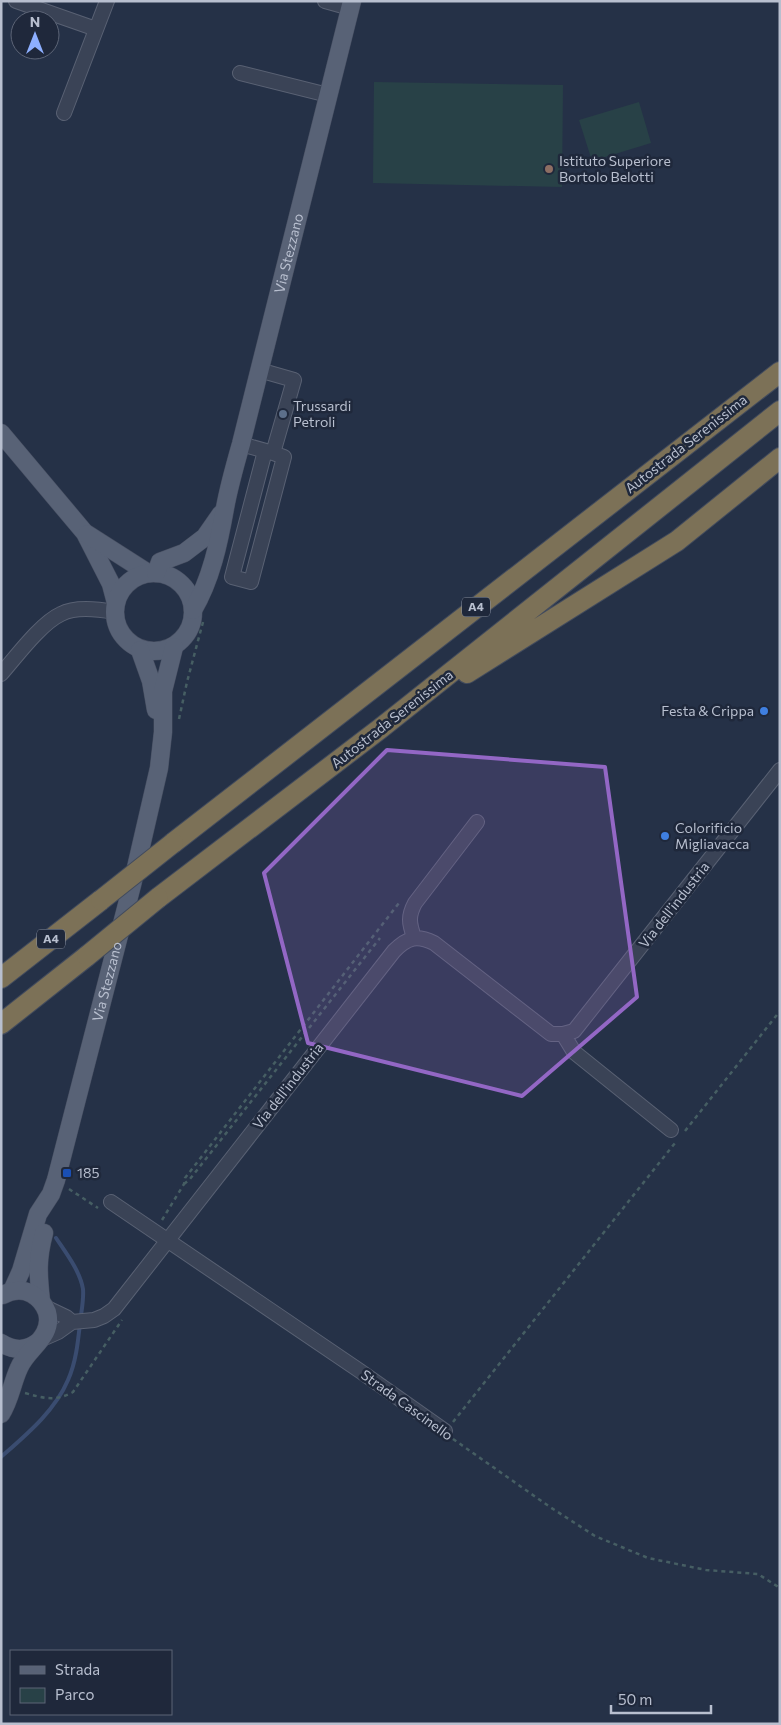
<svg xmlns="http://www.w3.org/2000/svg" width="781" height="1725" font-family="Commissioner,sans-serif">
	<style>
		.green { fill: #284147 }
		.lines { fill: none; stroke-linecap: round; stroke-linejoin: round }
		.stream { stroke: #3a4c70; stroke-width: 4 }
		.minor-casing { stroke: #596173; stroke-width: 16 }
		.major-casing { stroke: #444c5f; stroke-width: 19 }
		.highway-casing { stroke: #424b5d; stroke-width: 22 }
		.path { stroke: #465e63; stroke-width: 2.5; stroke-dasharray: 4 4; stroke-linecap: butt }
		.minor { stroke: #3a4356; stroke-width: 14 }
		.major { stroke: #586276; stroke-width: 18 }
		.highway { stroke: #7c7157; stroke-width: 20 }
		.highway-bridge-casing { stroke: #424b5d; stroke-width: 22; stroke-linecap: butt }
		.highway-bridge { stroke: #7c7157; stroke-width: 20 }
		.marked { fill: #9367c5; fill-opacity: 0.2; stroke: #9367c5; stroke-width: 4; stroke-linejoin: round }
		.education-dot { fill: #8d6e63; stroke: #1f283b; stroke-width: 2 }
		.service-dot { fill: #5c6f8a; stroke: #1f283b; stroke-width: 2 }
		.shop-dot { fill: #3f7fe0; stroke: #1f283b; stroke-width: 2 }
		.transit-dot { fill: #1a4fb4; stroke: #1f283b; stroke-width: 2 }
		.labels { text-anchor: middle; stroke-width: 5; stroke-linejoin: round; paint-order: stroke }
		.shield { fill: #1f283b; stroke: #8a92a3; stroke-width: 1 }
		.shield-label { font-size: 12px; font-weight: bold; fill: #b8bfcf }
		.poi-label { font-size: 14px; fill: #b8bfcf; stroke: #1f283b; text-anchor: start }
		.street-label { font-size: 14px; fill: #b8bfcf; stroke: #1f283b }
	</style>
	<rect width="100%" height="100%" fill="#253147"/>
	<path class="green" d="M374 82 563 85 562 187 373 183Z
		M639 102 651 143 592 161 579 120Z"/>
	<g class="lines">
		<path class="stream" d="M1 1457C26 1435 55 1411 68 1380 76 1362 78 1342 80 1323 81 1313 84 1300 83 1289 80 1271 66 1253 56 1238"/>
		<g class="minor-casing">
			<path id="minor" d="M16 1 96 29
				M325 1 350 8
				M240 73 328 95
				M64 113 107 1
				M241 444 273 453 294 380 259 370
				M265 451 232 577 251 582 284 457 273 453
				M1 674C16 657 41 623 61 614 76 606 98 609 114 612
				M414 937C409 923 408 916 415 903L477 822
				M563 1034 574 1052 671 1130
				M111 1202 360 1371 445 1431
				M45 1307 66 1317 72 1322
				M40 1340 58 1332 72 1322 94 1320 104 1316 114 1309 394 951C408 937 417 935 434 943L551 1034H563L574 1031 780 770"/>
		</g>
		<g class="major-casing">
			<g id="major">
				<path d="M1 433 85 533 111 584 116 603"/>
				<path d="M87 534 148 573"/>
				<circle cx="154" cy="612" r="39"/>
				<path d="M156 573 160 562 184 553 205 537 221 514"/>
				<path id="s1" d="M193 610C211 580 219 542 225 508 229 486 235 465 241 444L352 1"/>
				<path d="M140 650 151 681 156 710"/>
				<path id="s2" d="M12 1291 21 1271 38 1214 51 1194 56 1180 132 885 159 768 163 732V691L174 647"/>
				<path d="M41 1301C38 1274 37 1259 44 1233"/>
				<path d="M1 1343C14 1351 26 1351 38 1342"/>
				<path d="M1 1414C10 1400 12 1383 19 1368 27 1348 54 1337 47 1312 44 1304 39 1298 32 1294 23 1289 12 1290 3 1295"/>
			</g>
		</g>
		<g class="highway-casing">
			<path id="highway" d="M467 673 677 541 780 458
				M173 843 780 372
				M158 898 381 728 780 411
				M1 978 101 900
				M1 1024 87 956"/>
		</g>
		<path class="path" d="M179 719 187 682 203 622
			M685 1131 780 1011
			M184 1184 190 1179 380 938
			M69 1189 98 1208
			M162 1220 184 1184 185 1178 399 903
			M25 1393C43 1398 55 1402 73 1392L122 1320
			M453 1422 675 1143
			M453 1439 550 1507 595 1536 648 1558 706 1570 758 1574 780 1588"/>
		<use href="#minor" class="minor"/>
		<use href="#major" class="major"/>
		<use href="#highway" class="highway"/>
		<g class="highway-bridge-casing">
			<path id="highway-bridge" d="M101 900 173 843
				M87 956 158 898"/>
		</g>
		<use href="#highway-bridge" class="highway-bridge"/>
	</g>
	<path class="marked" d="M387 750 605 767 637 997 522 1096 308 1043 264 873Z"/>
	<circle class="education-dot" cx="549" cy="169" r="5"/>
	<circle class="service-dot" cx="283" cy="414" r="5"/>
	<g class="shop-dot">
		<circle cx="764" cy="711" r="5"/>
		<circle cx="665" cy="836" r="5"/>
	</g>
	<rect class="transit-dot" x="62" y="1168" width="10" height="10" rx="2.5"/>
	<g class="labels">
		<g class="shield">
			<rect x="462" y="597.5" width="28" height="19" rx="4"/>
			<rect x="37" y="929.5" width="28" height="19" rx="4"/>
		</g>
		<g class="shield-label">
			<text x="476" y="611">A4</text>
			<text x="51" y="943">A4</text>
		</g>
		<g class="poi-label">
			<text x="559" y="166">Istituto Superiore<tspan x="559" dy="16">Bortolo Belotti</tspan></text>
			<text x="293" y="411">Trussardi<tspan x="293" dy="16">Petroli</tspan></text>
			<text x="754" y="716" text-anchor="end">Festa &amp; Crippa</text>
			<text x="675" y="833">Colorificio<tspan x="675" dy="16">Migliavacca</tspan></text>
			<text x="77" y="1178">185</text>
		</g>
		<g class="street-label">
			<text dy="5" stroke="none"><textPath href="#s1" startOffset="370">Via Stezzano</textPath></text>
			<text transform="translate(686 444) rotate(-38)" y="5">Autostrada Serenissima</text>
			<text transform="translate(392 719) rotate(-38)" y="5">Autostrada Serenissima</text>
			<text transform="translate(674 905) rotate(-52)" y="5">Via dell'industria</text>
			<text dy="5" stroke="none"><textPath href="#s2" startOffset="325">Via Stezzano</textPath></text>
			<text transform="translate(288 1086) rotate(-52)" y="5">Via dell'industria</text>
			<text transform="translate(407 1405) rotate(36)" y="5">Strada Cascinello</text>
		</g>
	</g>
	<rect width="781" height="1725" fill="none" stroke="#b8bfcf" stroke-width="5"/>
	<rect x="10" y="1650" width="162" height="65" fill="#1f283b" stroke="#5c6476"/>
	<rect x="20" y="1666" width="25" height="8" fill="#586276" stroke="#5c6476"/>
	<text x="55" y="1675" font-size="15" fill="#b8bfcf">Strada</text>
	<rect x="20" y="1688" width="25" height="15" fill="#284147" stroke="#5c6476"/>
	<text x="55" y="1700" font-size="15" fill="#b8bfcf">Parco</text>
	<g transform="translate(35 35)"><circle r="24" fill="#1f283b" stroke="#5c6476"/>
	<path d="M0-4L9 19L0 12L-9 19Z" fill="#8dafff"/>
	<text y="-8" font-size="14" font-weight="bold" text-anchor="middle" fill="#b8bfcf">N</text>
	</g>
	<path d="M611 1705v8h100v-8" fill="none" stroke="#b8bfcf" stroke-width="2.5"/>
	<text x="618" y="1705" font-size="15" fill="#b8bfcf" stroke="#1f283b" stroke-width="4" paint-order="stroke">50 m</text>
</svg>
